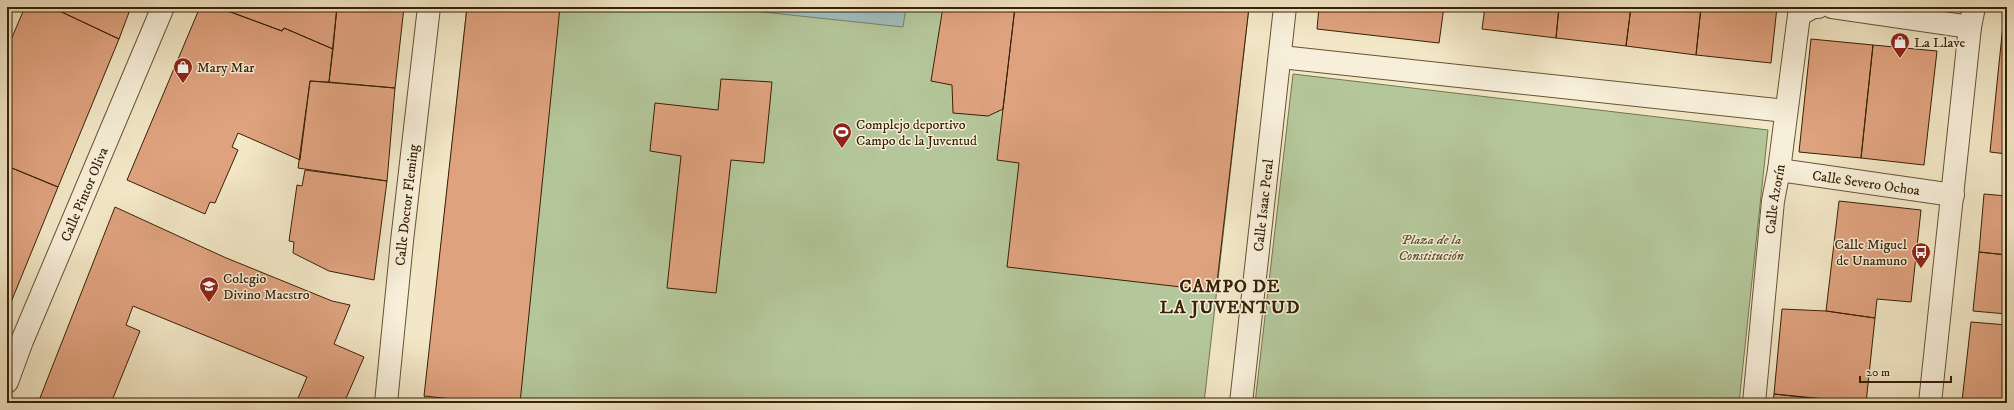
<svg xmlns="http://www.w3.org/2000/svg" width="2014" height="410" font-family="'IM FELL DW Pica',serif">
	<style>
		.green { fill: #b4c79a; stroke: #767450 }
		.water { fill: #9fbebe; stroke: #767f74 }
		.building { fill: #dfa27f; stroke: #382106 }
		.lines { fill: none; stroke-linecap: round; stroke-linejoin: round }
		.minor-casing { stroke: #665236; stroke-width: 24 }
		.minor { stroke: #f7efda; stroke-width: 22 }
		.labels { text-anchor: middle; stroke-width: 3; stroke-linejoin: round; paint-order: stroke }
		.poi-label { font-size: 14px; fill: #382106; stroke: #f7efda; text-anchor: start }
		.street-label { font-size: 14px; fill: #382106; stroke: #f7efda }
		.park-label { font-size: 14px; font-style: italic; fill: #5d5332; stroke: #f7efda }
		.district-label { font-size: 18px; font-weight: bold; letter-spacing: 1px; fill: #382106; stroke: #f7efda }
	</style>
	<rect width="100%" height="100%" fill="#f2e7c6"/>
	<filter id="stains"><feTurbulence type="fractalNoise" baseFrequency=".005" numOctaves="4"/><feColorMatrix values="0 0 0 0 .2 0 0 0 0 .09 0 0 0 0 .02 0 0 0 .5 -.17"/></filter>
	<radialGradient id="worn" r=".72"><stop offset=".6" stop-color="#630" stop-opacity="0"/><stop offset="1" stop-color="#630" stop-opacity=".3"/></radialGradient>
	<path class="green" d="M467 7H1249L1204 403H424Z
		M1293 74 1768 130 1739 403H1255Z"/>
	<path class="water" d="M753 7H906L903 27 753 11Z"/>
	<path class="building" d="M25 7H51L119 39 58 187 7 166V49Z
		M51 7H131L119 39Z
		M200 7H217L282 31 284 28 333 49 329 82 310 81 300 160 238 133 232 147 238 150 215 203 210 202 205 214 127 180Z
		M217 7H337L333 49 284 28 282 31Z
		M337 7H404L395 88 329 82Z
		M467 7H560L520 403H492L424 396Z
		M943 7H1015L1003 109 988 116 953 113 952 85 931 81Z
		M1015 7H1249L1216 291 1007 267 1019 163 997 160Z
		M1319 7H1444L1439 43 1317 29Z
		M1485 7H1559L1556 38 1482 29Z
		M1559 7H1631L1626 46 1556 38Z
		M1631 7H1701L1696 55 1626 46Z
		M1701 7H1777L1771 63 1696 55Z
		M2004 15 2007 16V154L1990 152Z
		M1811 39 1873 45 1861 158 1799 152Z
		M1873 45 1937 51 1924 165 1861 158Z
		M721 79 772 82 764 163 731 160 716 293 667 288 681 156 650 151 655 103 718 110Z
		M310 81 395 88 387 181 298 168Z
		M7 166 58 187 7 312Z
		M305 170 387 181 374 280 329 271 293 253 294 242 289 241 297 185 302 186Z
		M1984 194 2007 196V255L1979 252Z
		M1839 201 1921 210 1911 302 1877 299 1875 318 1826 311Z
		M115 207 224 257 332 301 350 305 334 344 364 357 344 403H296L307 377 133 306 126 325 140 331 111 403H38Z
		M1979 252 2007 255V314L1973 311Z
		M1782 309 1826 311 1875 318 1866 403 1774 394Z
		M1971 322 2007 325V403L1962 401Z
		M1774 394 1852 403H1773Z"/>
	<g class="lines">
		<g class="minor-casing">
			<g id="minor">
				<path d="M1832 7 1970 27"/>
				<path d="M1281 57 1786 111"/>
				<path id="s1" d="M1779 170 1953 195"/>
				<path id="s2" d="M7 382 22 341 163 7"/>
				<path id="s3" d="M386 403 402 241 429 7"/>
				<path id="s4" d="M1241 403 1285 7"/>
				<path id="s5" d="M1754 403 1773 201 1779 170 1799 15 1813 7H1818"/>
				<path d="M1930 403 1970 27 1974 7"/>
			</g>
		</g>
		<use href="#minor" class="minor"/>
	</g>
	<defs>
		<g id="shop-pin" transform="scale(1)"><path d="M0 17L-7.5 6A9.5 9.5 0 1 1 7.5 6Z" fill="#8f2418" stroke="#f7efda"/><path d="M-5-2.5h2.3a2.7 3.5 0 0 1 5.4 0H5L5.5 6h-11ZM-1.5-2.5h3a1.5 2.3 0 0 0-3 0Z" fill="#fff"/></g>
		<g id="stadium-pin" transform="scale(1)"><path d="M0 17L-7.5 6A9.5 9.5 0 1 1 7.5 6Z" fill="#8f2418" stroke="#f7efda"/><path d="M0-5a6.5 5 0 1 0 0 10a6.5 5 0 1 0 0-10ZM-3.5-1.8h7v3.6h-7Z" fill="#fff"/></g>
		<g id="bus-pin" transform="scale(1)"><path d="M0 17L-7.5 6A9.5 9.5 0 1 1 7.5 6Z" fill="#8f2418" stroke="#f7efda"/><path d="M-5-6H5V4H4V6H2V4H-2V6H-4V4H-5ZM-3.5-4V0h7V-4ZM-3.5 1.2v1.5H-2V1.2ZM2 1.2v1.5H3.5V1.2Z" fill="#fff"/></g>
		<g id="school-pin" transform="scale(1)"><path d="M0 17L-7.5 6A9.5 9.5 0 1 1 7.5 6Z" fill="#8f2418" stroke="#f7efda"/><path d="M0-5L7-2L0 1L-7-2ZM-4 1L0 2.5L4 1V4Q0 6-4 4Z" fill="#fff"/></g>
	</defs>
	<g fill-rule="evenodd">
		<use href="#shop-pin" x="1900" y="42"/>
		<use href="#shop-pin" x="183" y="67"/>
		<use href="#stadium-pin" x="842" y="132"/>
		<use href="#bus-pin" x="1921" y="252"/>
		<use href="#school-pin" x="209" y="286"/>
	</g>
	<g class="labels">
		<g class="poi-label">
			<text x="1914" y="47">La Llave</text>
			<text x="197" y="72">Mary Mar</text>
			<text x="856" y="129">Complejo deportivo<tspan x="856" dy="16">Campo de la Juventud</tspan></text>
			<text x="1907" y="249" text-anchor="end">Calle Miguel<tspan x="1907" dy="16">de Unamuno</tspan></text>
			<text x="223" y="283">Colegio<tspan x="223" dy="16">Divino Maestro</tspan></text>
		</g>
		<g class="street-label">
			<text dy="5" stroke="none"><textPath href="#s1" startOffset="88">Calle Severo Ochoa</textPath></text>
			<text dy="5" stroke="none"><textPath href="#s2" startOffset="203">Calle Pintor Oliva</textPath></text>
			<text dy="5" stroke="none"><textPath href="#s5" startOffset="205">Calle Azorín</textPath></text>
			<text dy="5" stroke="none"><textPath href="#s3" startOffset="199">Calle Doctor Fleming</textPath></text>
			<text dy="5" stroke="none"><textPath href="#s4" startOffset="199">Calle Isaac Peral</textPath></text>
		</g>
		<g class="park-label">
			<text x="1431" y="244">Plaza de la<tspan x="1431" dy="16">Constitución</tspan></text>
		</g>
		<g class="district-label">
			<text x="1230" y="292">CAMPO DE<tspan x="1230" dy="21">LA JUVENTUD</tspan></text>
		</g>
	</g>
	<rect width="2014" height="410" fill="none" stroke="#f2e7c6" stroke-width="24"/>
	<rect x="8" y="8" width="1998" height="394" fill="none" stroke="#382106" stroke-width="2"/>
	<rect x="12" y="12" width="1990" height="386" fill="none" stroke="#382106"/>
	<path d="M1860 376v6h91v-6" fill="none" stroke="#382106" stroke-width="2"/>
	<text x="1866" y="376" font-size="12" fill="#382106" stroke="#f7efda" stroke-width="3" paint-order="stroke">20 m</text>
	<rect width="100%" height="100%" filter="url(#stains)"/>
	<rect width="100%" height="100%" fill="url(#worn)"/>
</svg>
